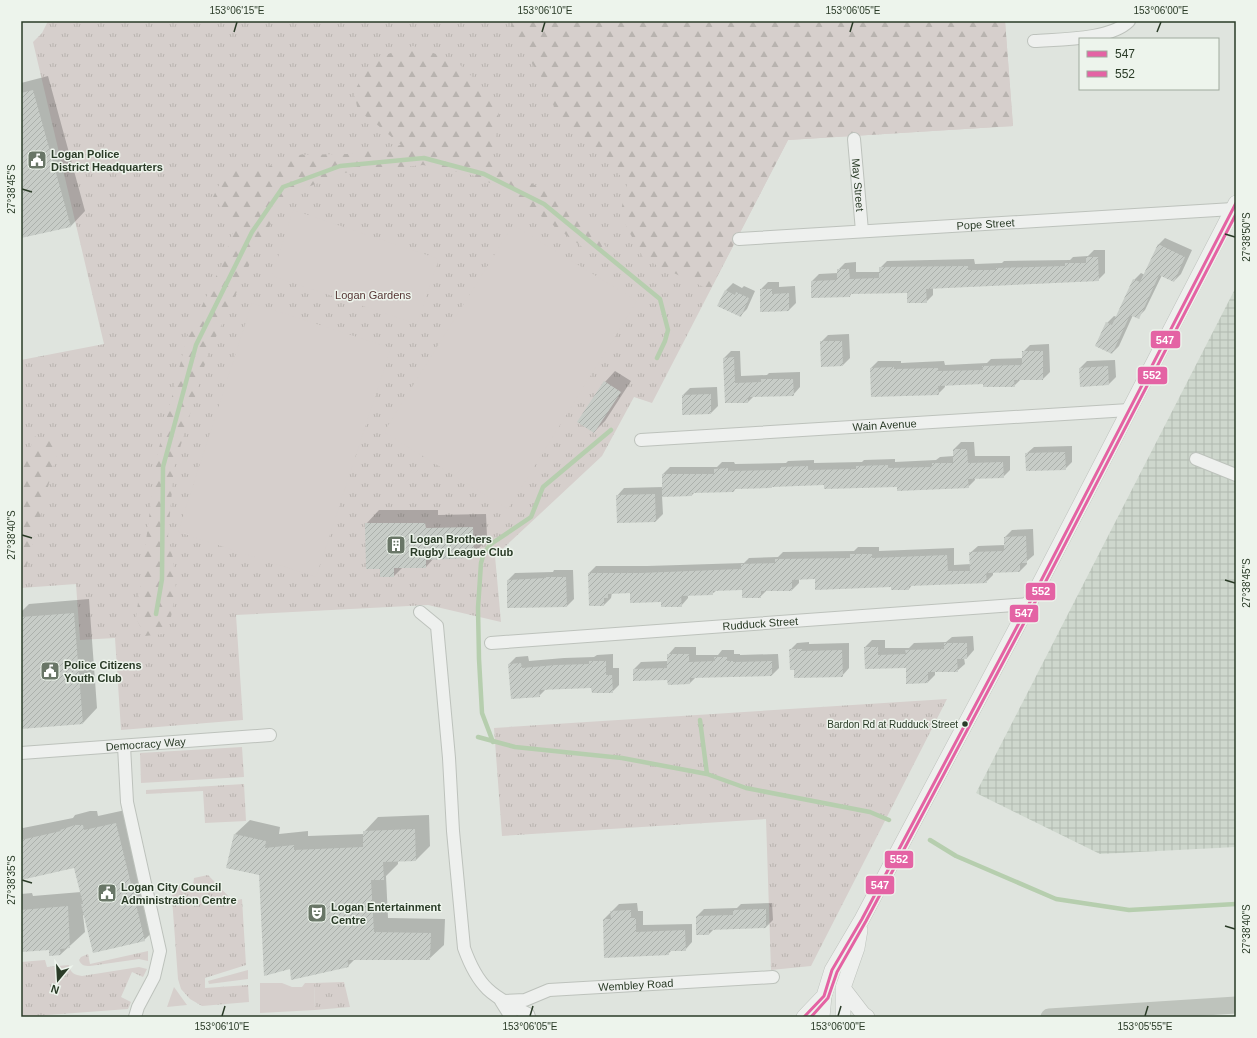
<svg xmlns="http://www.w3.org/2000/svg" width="1257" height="1038" font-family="Arial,sans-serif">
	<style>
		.industrial { fill: url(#industrial-grid) }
		.grass { fill: url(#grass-tufts) }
		.forest { fill: url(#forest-firs) }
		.garden { fill: #d6cfcc }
		.shadow { fill: #0003 }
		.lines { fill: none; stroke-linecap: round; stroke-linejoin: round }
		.stream { stroke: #b6ceae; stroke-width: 4.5 }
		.building { fill: url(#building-hatch) }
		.minor-casing { stroke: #bdc2bc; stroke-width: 14 }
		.tertiary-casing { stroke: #bdc2bc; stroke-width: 16 }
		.minor { stroke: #eef0ee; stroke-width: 12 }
		.tertiary { stroke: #eef0ee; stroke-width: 15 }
		.secondary { stroke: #bec3bc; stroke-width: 17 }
		.bus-1-casing { stroke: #edf4ec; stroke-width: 6 }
		.bus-2-casing { stroke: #edf4ec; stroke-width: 6 }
		.bus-1 { stroke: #e463a4; stroke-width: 3 }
		.bus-2 { stroke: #e463a4; stroke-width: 3 }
		.ticks { fill: none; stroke: #2a3b27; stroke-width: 1.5 }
		.bus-dot { fill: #2a3b27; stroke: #edf4ec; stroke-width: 1.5 }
		.labels { text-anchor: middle; stroke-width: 3; stroke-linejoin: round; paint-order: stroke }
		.bus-label { font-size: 10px; fill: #2a3b27; stroke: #edf4ec; text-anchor: end }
		.poi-label { font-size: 11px; font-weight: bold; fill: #2a3b27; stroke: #edf4ec; text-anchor: start }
		.street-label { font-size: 11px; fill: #2a3b27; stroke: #edf4ec }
		.park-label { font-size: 11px; fill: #563735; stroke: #edf4ec }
		.line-badge { stroke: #edf4ec; stroke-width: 1.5 }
		.badge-label { font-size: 11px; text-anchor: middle; font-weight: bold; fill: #fff }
		.neatline { fill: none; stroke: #2a3b27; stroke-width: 1.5 }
		.ticks-label { font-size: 10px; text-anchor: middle; fill: #2a3b27 }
	</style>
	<defs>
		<pattern id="industrial-grid" width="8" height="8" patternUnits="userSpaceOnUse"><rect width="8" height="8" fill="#ced7cd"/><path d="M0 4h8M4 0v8" fill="none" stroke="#b1b9b0"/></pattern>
		<pattern id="grass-tufts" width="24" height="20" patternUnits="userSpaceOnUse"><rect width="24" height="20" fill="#d6cfcc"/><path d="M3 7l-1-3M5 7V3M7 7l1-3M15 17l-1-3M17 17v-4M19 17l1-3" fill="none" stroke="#b8b3af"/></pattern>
		<pattern id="forest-firs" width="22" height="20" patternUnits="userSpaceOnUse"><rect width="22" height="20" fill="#d6cfcc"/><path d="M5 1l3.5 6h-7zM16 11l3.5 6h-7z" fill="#b8b3af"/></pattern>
		<pattern id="building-hatch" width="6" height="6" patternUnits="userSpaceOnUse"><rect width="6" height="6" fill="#c7ccc7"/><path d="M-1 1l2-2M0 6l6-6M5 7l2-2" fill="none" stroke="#abb0ab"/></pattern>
	</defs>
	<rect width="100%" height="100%" fill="#dfe4de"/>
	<path class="industrial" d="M1236 287V847L1100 854 976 793Z"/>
	<path class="grass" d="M48 21H1005L1013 126 788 140 652 403 634 397 602 456 495 556 501 622 428 605 236 615 243 720 121 730 115 638 80 640 76 584 21 588V360L104 344 33 42 42 33Z
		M947 699 811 966 771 970 766 819 502 836 494 728Z
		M242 747 244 777 141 783 140 753Z
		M244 784 246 821 205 823 203 791 146 794V790Z
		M208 875 233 901 242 899 246 965 205 978V988L248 985 249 1002 202 1006 190 999 181 989 178 979 171 885H193L194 878Z
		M148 951V961L139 959 90 966C84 966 81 965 79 960L81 957 88 954 90 964Z
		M45 960 47 967 69 965C70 973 75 975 82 976L139 967 147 969 143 977 132 972 121 997 131 1002 128 1009 21 1017V962Z
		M344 982 350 1007 315 1010 314 983Z"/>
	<path class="forest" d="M511 21H1005L1013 126 788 140 710 290 644 259 620 215 627 184 605 157 558 123 549 88 512 34Z
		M413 46 456 61 500 104 496 137 490 161 557 197 599 235 609 253 585 249 506 190 472 175 423 165 343 173 288 195 260 242 208 354 174 468 168 536 173 558 176 589 171 617 163 634 145 636 136 618 157 456 187 337 222 264 234 229 225 213 213 197 226 171H262L287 155 347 154 401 145 374 122 358 111 354 92 372 59Z
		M32 436 60 442 21 588V465L30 457Z"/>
	<path class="garden" d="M293 210 439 259 417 324 272 276Z
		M513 225 637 301 508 509 384 432Z
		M252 303 391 348 316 577 178 532Z
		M248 970V979L209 984 208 981Z
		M260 983H282L292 987H302L305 983H314L315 1010 260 1013Z
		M174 987 187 1005 167 1007Z"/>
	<path class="shadow" d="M48 76 85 211 71 226 21 237V83Z
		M1165 238 1192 250 1181 274 1174 281 1162 275 1145 310 1138 317 1133 315 1119 346 1112 353 1107 323 1114 316 1117 317 1134 280 1141 273 1145 275 1158 245Z
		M1094 250H1105V273L1098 280 933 288V295L926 302 908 292 852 293 850 296 812 281 819 274 838 273V270L845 263 856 262V272H880V268L887 261 974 259 975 264 1002 263 1004 261 1070 260 1073 257 1088 256Z
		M768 282H779V287L795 286 796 303 789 310 761 289Z
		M733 283 742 288 744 286 755 291 747 309 740 316 726 290Z
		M849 334 850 358 843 365 822 366 821 342 828 335Z
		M1049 344 1050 372 1043 379H1021L1014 386 984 383 945 385V387L938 394 871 368 878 361H901V363L944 361 945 365 987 363 991 359 1023 358V352L1030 345Z
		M731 351H740L741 376 767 375 769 373 800 372V387L793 395 754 396 748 402H726L724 358Z
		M1115 360 1116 377 1109 384 1080 368 1087 361Z
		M615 371 631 381 605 421 594 432 605 382Z
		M717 387 718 406 711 413 683 395 690 388Z
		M961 442H974L975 456H1010V470L1003 477 975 478V480L968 487 825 484 736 488 734 491 695 492 692 495 662 496 663 514 656 521 617 496 624 488 663 487V474L670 467H717L722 462H734L735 464 786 463 788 461 814 460V463L862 462 864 460 895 459V462L936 460 940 457 954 456V449Z
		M1072 446V462L1065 469 1026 454 1034 447Z
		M379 510H438V515L486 514 487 537 483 541V544L470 557 434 558 426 567H403L394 576 381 568 366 524Z
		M1033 529 1034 555 1027 561V564L1020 571 993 572V575L986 582 912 585 909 589 816 578H799V583L792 590H767L760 597 743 589 717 590 712 594 688 595V598L681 606 631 592 612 593 611 598 604 605H590L589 573 596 566H647L744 563 749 558 778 557 783 552 854 551 858 547H879V551L954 548V565L971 564 970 553 978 546 1005 545V537L1012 530Z
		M554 570H573L574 599 567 606 508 580 515 573 553 572Z
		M89 599 97 708 83 723 21 728V612L29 604Z
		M973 636 974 650 967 658H964L965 664 957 671H935V675L928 682 907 666 866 668 865 647 872 640H885V648H909L914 643 946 642 952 637Z
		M809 642V644L849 643V668L842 676 790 650 797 643Z
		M675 647H696V655H718L722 650H734V654H740V655L778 654 779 668 772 675 696 677 690 683 668 679 634 669 641 662 668 661V655Z
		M613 654V668H619V685L612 692 592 687 546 689 539 696 509 664 516 657 528 656 529 661 564 658 594 657 597 655Z
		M130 809 159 926 144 940 83 915 85 932 61 954 50 949 21 951V894L32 893 33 896 81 892 75 867 21 879V826L23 828 73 818 75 815 90 811H97L98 816Z
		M429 815 430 846 416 860 398 861V864L386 876 388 918 445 919 444 945 429 959H355L348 966 291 968 260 874 235 834 250 820 280 827 279 834 308 831V836L364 834V832L378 817Z
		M637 903 638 911H643V925L692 924V942L685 950H672L668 954 604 919 619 904Z
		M772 903 773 920 766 927 714 929 709 934 697 916 704 909 737 908 741 904Z"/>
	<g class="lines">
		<path class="stream" d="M156 614 162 579 163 467 196 345 252 232 283 187 340 166 424 158 484 174 544 204 660 299 668 330 665 341 657 358
			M700 720 707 774
			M478 737 515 747 622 758 707 774 746 788 870 812 889 820
			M493 742 482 713 479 659 478 608 481 563 484 553 491 544 531 517 543 487 611 430
			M930 840 956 856 1056 899 1129 910 1236 904"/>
	</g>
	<path class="building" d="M33 90 71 227 21 238V93Z
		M1158 244 1185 257 1174 282 1159 275 1139 319 1130 315 1112 354 1095 346 1106 322 1112 325 1133 279 1140 282Z
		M1086 257H1098L1099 281 926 289 927 303H907V293L850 294V297L811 298V281L837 280V269H849L850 279 879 278V267L968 266V270H996V268L1065 266V263H1086Z
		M760 289H772V294L789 293V311L760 312Z
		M725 290 735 295 736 292 749 298 741 317 717 306Z
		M820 341H842L843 366 821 367Z
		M1022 351H1043V380H1014L1015 387H983V384L938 386 939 395 871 397 870 368 894 367V369L938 368V371L983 370 982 366 1022 365Z
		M734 357 735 383 761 382V379H793L794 396 748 397V403H725L723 358Z
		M1108 366 1109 385 1080 387 1079 368Z
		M604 381 621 392 594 433 577 422Z
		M711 394V414L682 415V395Z
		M953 449H967L968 463 1003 462 1004 478 968 479 969 488 897 491V487L824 489V485L772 487V488L734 489V492L692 493V496L662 497V474H714V469L728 468V471L780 470V467L808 466V470L856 469V466L888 465V468L932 467V463H953Z
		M1065 452 1066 470 1026 471 1025 453Z
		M655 494 656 522 617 523 616 495Z
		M365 523H425L426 528 473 527 474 551H470V558L426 560V568H394V577H380V569H366Z
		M1026 536 1027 563H1020V572L986 573 987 583 909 586V590H891V587L815 590V579L792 580V591H761V598H742V590L713 591V595L681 596 682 607H661V602L630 603V593L608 594V598H604V606H589L588 573H640L741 569V564L775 563V559L850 558V554H872V558L947 555 948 571H970L969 552 1004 551V537Z
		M546 577H566L567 607 507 608V580L546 578Z
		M74 613 83 724 21 729V617Z
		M944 643H967V659H957L958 672H928V683L906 684V668L865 669 864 647H878V655L906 654 905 650 944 649Z
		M789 649H802V651L842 650 843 677 794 678V670H790Z
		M667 654H689V662L715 661 714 657H727V661H733V662L772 661V676L690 678V684L668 685 667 680 633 681V669L667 668Z
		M589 661H606V675H612L613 693H592L591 688 539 690 540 697 511 699 508 664 521 663 522 668 556 665 589 664Z
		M116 823 145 941 93 953 81 904H83L74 868 21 880V840L61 831 60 830 75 825H83L84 830Z
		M415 829 416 861 383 862 384 880H371L374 932 431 933 430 960H347L349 967 291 980 290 969 264 976 259 875 226 868 234 834 266 841 265 848 294 845V850L363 847V831Z
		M68 906 70 948 60 949 61 955 49 956V950L21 952V910Z
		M766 909V928L709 930V935H696V916L733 915V910Z
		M631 910V918H636V932L685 930 686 951H669V955L604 958 603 919H611L610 911Z"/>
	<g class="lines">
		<g class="minor-casing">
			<g id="minor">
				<path d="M1034 41C1060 39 1110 40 1129 21"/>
				<path id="s1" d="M854 139 862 231"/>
				<path id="s2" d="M739 239 1233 209"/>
				<path id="s3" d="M641 440 1129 410"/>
				<path d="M1196 459 1236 475"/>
				<path d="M420 612 437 626 449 758 453 831 464 948C478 987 491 996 528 1014L529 1017"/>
				<path id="s4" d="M491 643 1029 604"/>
				<path d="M124 746 127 802 160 951 154 977 138 1007 135 1017"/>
				<path id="s5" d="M21 753 270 735"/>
				<path d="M501 1001 511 1017"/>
				<path id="s6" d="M504 1001 525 1000 549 990 773 977"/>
			</g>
		</g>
		<g class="tertiary-casing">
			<path id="tertiary" d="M843 988 863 1014 867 1017
				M804 1017 824 996
				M822 1017 824 996 832 970 862 919 1029 604 1236 203
				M843 1017V988L857 948 860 930"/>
		</g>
		<use href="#minor" class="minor"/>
		<use href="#tertiary" class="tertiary"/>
		<path class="secondary" d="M1049 1017 1236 1005"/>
		<g class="bus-1-casing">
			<path id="bus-1" d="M804 1017 824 996 832 970 862 919 1029 604 1236 203"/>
		</g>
		<g class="bus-2-casing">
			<path id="bus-2" d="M811 1017 828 998 837 972 866 921 1033 606 1236 214"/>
		</g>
		<use href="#bus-1" class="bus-1"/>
		<use href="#bus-2" class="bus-2"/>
	</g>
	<path class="ticks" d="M234 32 237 22M542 32 545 22M850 32 853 22M1157 32 1161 22M22 189 32 192M1225 234 1235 237M22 535 32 538M1225 580 1235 583M22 880 32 883M1225 926 1235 929M222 1016 225 1006M530 1016 533 1006M838 1016 841 1006M1145 1016 1148 1006"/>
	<defs>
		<g id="civic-square" transform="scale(1)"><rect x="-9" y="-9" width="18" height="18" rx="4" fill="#697667" stroke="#edf4ec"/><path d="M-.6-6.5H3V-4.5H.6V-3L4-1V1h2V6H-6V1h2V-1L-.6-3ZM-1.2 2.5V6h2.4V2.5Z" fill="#fff"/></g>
		<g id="building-square" transform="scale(1)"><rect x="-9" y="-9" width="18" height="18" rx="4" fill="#697667" stroke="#edf4ec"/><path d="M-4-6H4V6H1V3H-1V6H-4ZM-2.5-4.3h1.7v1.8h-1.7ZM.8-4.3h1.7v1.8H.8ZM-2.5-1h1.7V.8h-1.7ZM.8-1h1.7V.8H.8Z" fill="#fff"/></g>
		<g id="theatre-square" transform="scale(1)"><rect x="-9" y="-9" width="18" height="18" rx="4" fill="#697667" stroke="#edf4ec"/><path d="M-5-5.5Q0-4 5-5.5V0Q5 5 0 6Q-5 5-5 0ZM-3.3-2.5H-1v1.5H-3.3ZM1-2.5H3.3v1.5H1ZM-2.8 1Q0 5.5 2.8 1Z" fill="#fff"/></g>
	</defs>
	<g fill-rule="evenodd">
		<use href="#civic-square" x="37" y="160"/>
		<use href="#building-square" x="396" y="545"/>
		<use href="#civic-square" x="50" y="671"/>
		<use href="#civic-square" x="107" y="893"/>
		<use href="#theatre-square" x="317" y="913"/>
	</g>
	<circle class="bus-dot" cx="965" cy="724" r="3.5"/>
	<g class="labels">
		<g class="bus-label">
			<text x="958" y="728">Bardon Rd at Rudduck Street</text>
		</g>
		<g class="poi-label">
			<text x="51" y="158">Logan Police<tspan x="51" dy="13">District Headquarters</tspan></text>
			<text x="410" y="543">Logan Brothers<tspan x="410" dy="13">Rugby League Club</tspan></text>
			<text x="64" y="669">Police Citizens<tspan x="64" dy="13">Youth Club</tspan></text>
			<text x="121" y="891">Logan City Council<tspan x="121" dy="13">Administration Centre</tspan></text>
			<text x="331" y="911">Logan Entertainment<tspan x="331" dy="13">Centre</tspan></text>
		</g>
		<g class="street-label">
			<text dy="4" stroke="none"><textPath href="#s1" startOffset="46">May Street</textPath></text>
			<text dy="4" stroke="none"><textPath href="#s2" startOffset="247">Pope Street</textPath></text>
			<text dy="4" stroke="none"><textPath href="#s3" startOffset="244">Wain Avenue</textPath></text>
			<text dy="4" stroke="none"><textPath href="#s4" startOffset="270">Rudduck Street</textPath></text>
			<text dy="4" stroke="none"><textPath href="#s5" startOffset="125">Democracy Way</textPath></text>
			<text dy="4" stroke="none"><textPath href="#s6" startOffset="134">Wembley Road</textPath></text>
		</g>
		<g class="park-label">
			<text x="373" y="299">Logan Gardens</text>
		</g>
	</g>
	<g class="line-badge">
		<rect x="1150" y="330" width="31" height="19" rx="4" fill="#e463a4"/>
		<rect x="1137" y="366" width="31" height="19" rx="4" fill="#e463a4"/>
		<rect x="1025" y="582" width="31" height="19" rx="4" fill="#e463a4"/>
		<rect x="1009" y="604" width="30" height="19" rx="4" fill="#e463a4"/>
		<rect x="884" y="850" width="30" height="19" rx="4" fill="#e463a4"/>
		<rect x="865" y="875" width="30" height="20" rx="4" fill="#e463a4"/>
	</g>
	<g class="badge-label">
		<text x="1165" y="344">547</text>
		<text x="1152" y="379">552</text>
		<text x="1041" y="595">552</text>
		<text x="1024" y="617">547</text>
		<text x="899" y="863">552</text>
		<text x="880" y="889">547</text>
	</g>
	<rect width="1257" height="1038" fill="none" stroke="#edf4ec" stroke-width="44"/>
	<rect x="1079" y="38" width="140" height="52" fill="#edf4ec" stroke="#9faa9d"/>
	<rect x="1087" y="51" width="20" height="6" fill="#e463a4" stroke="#9faa9d"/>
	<text x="1115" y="58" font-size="12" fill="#2a3b27">547</text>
	<rect x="1087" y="71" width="20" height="6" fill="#e463a4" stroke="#9faa9d"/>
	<text x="1115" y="78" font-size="12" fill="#2a3b27">552</text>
	<g transform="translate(58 980) rotate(198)" stroke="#edf4ec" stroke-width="3" paint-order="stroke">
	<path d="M0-3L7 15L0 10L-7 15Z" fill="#2a3b27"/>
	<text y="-6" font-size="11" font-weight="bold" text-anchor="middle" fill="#2a3b27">N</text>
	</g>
	<rect x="22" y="22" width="1213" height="994" class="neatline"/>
	<g class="ticks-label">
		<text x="237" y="14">153°06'15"E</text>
		<text x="545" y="14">153°06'10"E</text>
		<text x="853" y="14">153°06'05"E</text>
		<text x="1161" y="14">153°06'00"E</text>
		<text transform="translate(11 189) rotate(-90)" y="4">27°38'45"S</text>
		<text transform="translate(1246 237) rotate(-90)" y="4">27°38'50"S</text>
		<text transform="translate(11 535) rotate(-90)" y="4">27°38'40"S</text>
		<text transform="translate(1246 583) rotate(-90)" y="4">27°38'45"S</text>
		<text transform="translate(11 880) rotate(-90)" y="4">27°38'35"S</text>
		<text transform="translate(1246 929) rotate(-90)" y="4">27°38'40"S</text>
		<text x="222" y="1030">153°06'10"E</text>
		<text x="530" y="1030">153°06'05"E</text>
		<text x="838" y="1030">153°06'00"E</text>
		<text x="1145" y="1030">153°05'55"E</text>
	</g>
</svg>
